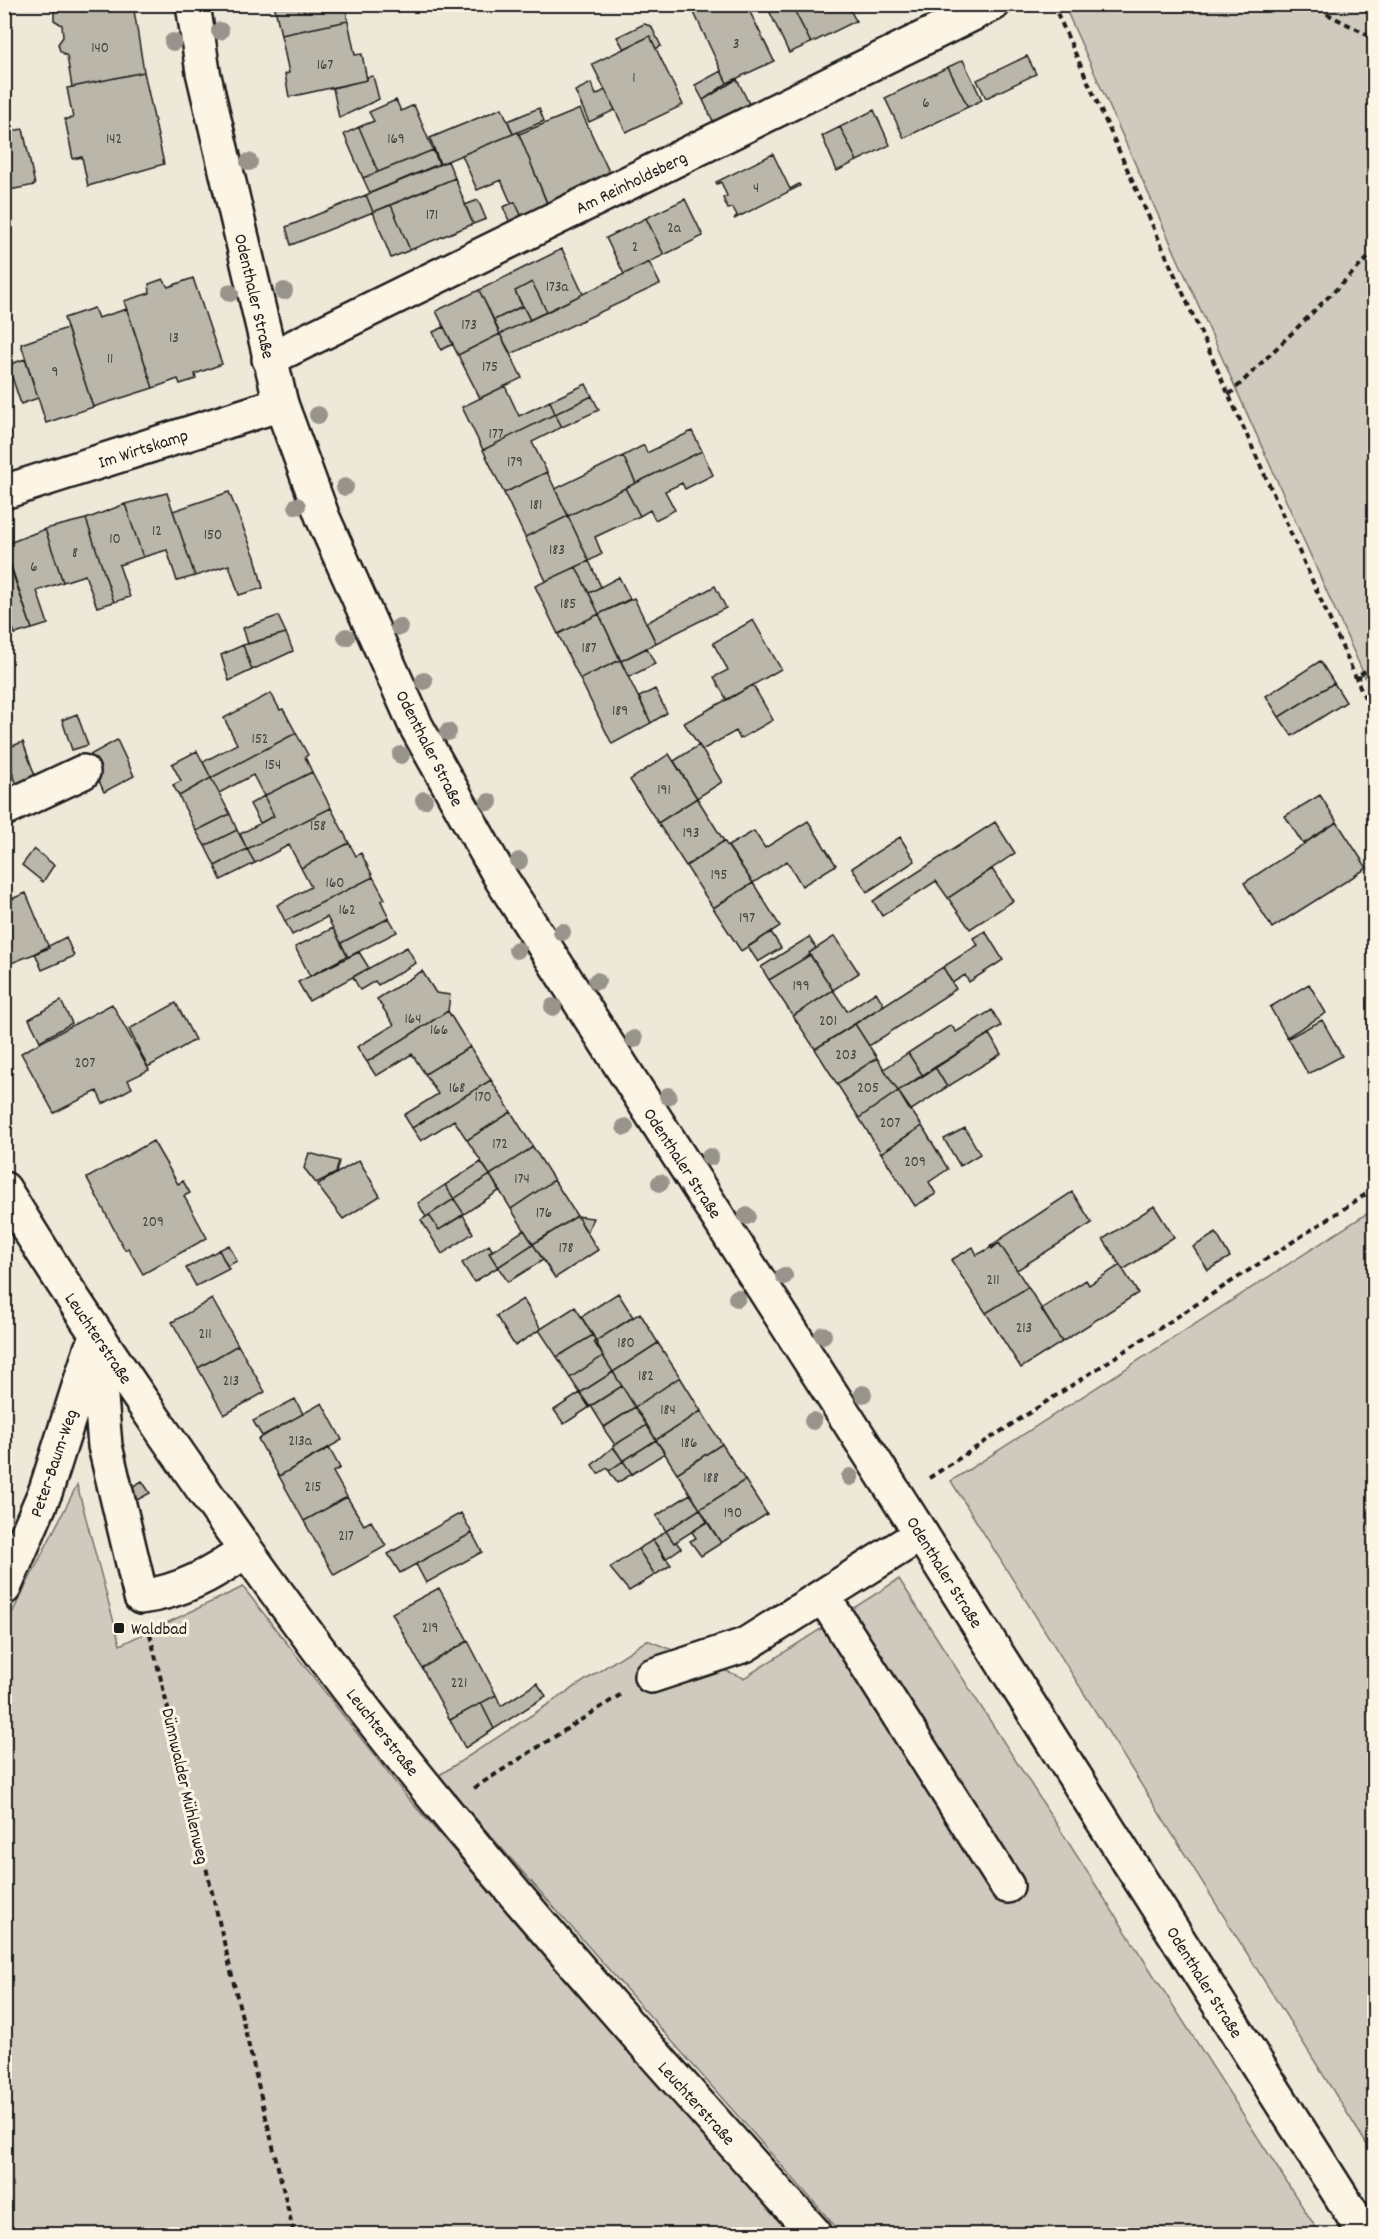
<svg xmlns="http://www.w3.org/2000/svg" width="1379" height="2239" font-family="Dekko,sans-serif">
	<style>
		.green { fill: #cfcabd; stroke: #76736c; stroke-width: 1.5 }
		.building { fill: #bab6aa; stroke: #1c1c1c; stroke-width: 1.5 }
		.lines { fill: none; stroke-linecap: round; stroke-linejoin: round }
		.minor-casing { stroke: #1c1c1c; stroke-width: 38 }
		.major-casing { stroke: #1c1c1c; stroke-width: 38 }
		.path { stroke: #1c1c1c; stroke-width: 4; stroke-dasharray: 6 4.5; stroke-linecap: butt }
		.minor { stroke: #fcf5e5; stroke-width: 33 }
		.major { stroke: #fcf5e5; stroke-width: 33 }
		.tree { fill: #98948b }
		.poi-dot { fill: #1c1c1c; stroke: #fcf5e5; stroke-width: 2 }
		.labels { text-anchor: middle; stroke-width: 6; stroke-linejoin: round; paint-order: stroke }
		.number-label { font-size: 15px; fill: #444240 }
		.street-label { font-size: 18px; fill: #1c1c1c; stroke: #fcf5e5 }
		.poi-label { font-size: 18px; fill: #1c1c1c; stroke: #fcf5e5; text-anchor: start }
	</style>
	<rect width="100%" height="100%" fill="#eee8d9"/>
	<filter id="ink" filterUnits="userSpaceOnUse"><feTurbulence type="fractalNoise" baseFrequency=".0167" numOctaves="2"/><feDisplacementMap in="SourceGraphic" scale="12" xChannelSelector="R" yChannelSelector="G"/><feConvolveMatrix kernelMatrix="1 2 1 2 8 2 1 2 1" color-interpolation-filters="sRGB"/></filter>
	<g filter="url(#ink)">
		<path class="green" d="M1064 5H1374V697Z
			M1374 1209V2156L951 1481Z
			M77 1485 120 1645 243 1587 406 1796 793 2234H5L4 1629Z
			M899 1579 1320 2234H842L438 1776 647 1640 744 1678Z"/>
		<path class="building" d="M133 4 144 72 72 87 67 56 60 51 58 44 63 37 62 25 54 20V13L58 4Z
			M274 4H345L348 21 281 35Z
			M690 4H746L774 61 727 83Z
			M766 4H791L811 43 789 53Z
			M791 4H847L856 21 811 43Z
			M348 21 355 55 362 54 367 80 289 97 285 74 289 73 281 35Z
			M644 24 651 26 661 46 656 49 650 36 624 49 617 37Z
			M650 36 683 105 626 132 592 64Z
			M1027 56 1036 74 986 98 977 80Z
			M963 60 982 100 968 107 948 67Z
			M948 67 968 107 904 138 885 98Z
			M721 71 727 83 703 100 695 85Z
			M144 72 164 164 88 186 82 157 73 159 65 119 73 118 67 88Z
			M373 76 379 99 339 118 333 88 367 80V77Z
			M737 79 750 106 714 123 703 100Z
			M591 83 596 95 605 90 615 110 589 122 575 91Z
			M396 100 401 111 414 105 433 150 378 172 359 127 374 121 369 112Z
			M502 108 513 134 440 164 430 138Z
			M539 108 544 121 513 134 508 121Z
			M580 109 611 176 548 206 519 134Z
			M874 110 890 145 857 161 840 127Z
			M359 127 378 172 363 178 344 134Z
			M840 127 857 161 837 171 822 136Z
			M23 129 35 185 4 191V132Z
			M518 132 548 205 522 217 515 202 511 203 501 180 477 190 462 155Z
			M433 150 439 164 370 193 363 178Z
			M773 154 790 189 799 184 800 186 734 219 737 215 733 208 728 209 723 198 727 196 721 182 717 184 716 182Z
			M448 161 455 178 373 212 366 195Z
			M455 178 473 224 410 250 391 205Z
			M366 195 373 212 291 245 286 227Z
			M685 199 703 236 664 255 646 218Z
			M478 200 486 219 473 224 465 205Z
			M515 202 522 217 510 223 503 207Z
			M391 205 410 250 391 258 373 212Z
			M646 218 664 255 624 274 606 238Z
			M562 249 583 294 547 312 532 282 515 291 522 306 494 320 479 290Z
			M649 262 660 284 511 354 500 334Z
			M193 278 222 364 195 374 196 379 180 384 178 379 153 388 124 301 150 293 149 284 163 279 168 287Z
			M532 282 547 312 530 320 515 291Z
			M479 290 500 334 458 355 436 311Z
			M523 306 530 320 500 334 494 320Z
			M94 308 98 318 127 309 153 388 93 407 64 318Z
			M444 327 453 344 441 350 433 332Z
			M67 328 93 407 46 423 21 344Z
			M500 334 522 378 480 398 458 355Z
			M25 359 38 398 21 404 8 365Z
			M586 384 592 396 555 414 550 401Z
			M505 386 519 416 550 401 555 414 483 450 462 407Z
			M592 396 599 410 562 427 555 414Z
			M4 414 11 434 4 436Z
			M555 414 562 427 532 442 547 472 504 493 483 450Z
			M692 431 702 451 636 483 623 456 644 445 647 453Z
			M702 451 713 475 685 489 682 483 665 491 675 510 655 520 650 510 640 516 625 488Z
			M623 456 636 483 568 516 555 489Z
			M547 472 568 516 525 537 504 493Z
			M625 488 640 516 595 537 602 554 589 561 568 516Z
			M229 492 255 557 263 588 239 595 229 565 195 576 173 511Z
			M167 493 195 576 177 581 167 550 143 557 125 504Z
			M125 504 143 557 119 565 130 597 114 602 86 519Z
			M568 516 589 561 546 581 525 537Z
			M86 519 114 602 97 607 85 575 63 582 45 529Z
			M45 529 63 582 37 591 48 624 32 629 4 545Z
			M4 549 32 629 15 634 4 603Z
			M589 561 601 587 589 593 576 567Z
			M576 567 599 614 558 634 535 586Z
			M619 577 630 599 599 614 589 593Z
			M715 586 726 608 656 643 646 623Z
			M634 598 656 643 621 661 599 614Z
			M599 614 620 660 580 679 558 634Z
			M278 616 286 633 248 644 243 628Z
			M753 620 781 669 727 700 714 677 728 670 713 643Z
			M286 633 293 651 252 670 243 645Z
			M243 645 252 670 229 681 221 655Z
			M647 648 655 664 629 677 621 661Z
			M620 660 651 723 612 744 580 679Z
			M1320 661 1334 683 1279 717 1266 696Z
			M1334 683 1346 702 1292 736 1279 717Z
			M753 685 773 720 740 739 736 731 702 750 684 723Z
			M655 689 667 713 651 723 639 697Z
			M271 693 280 710 283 709 296 733 211 778 203 762 237 744 224 718Z
			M77 714 88 745 72 750 62 720Z
			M296 733 308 755 305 757 312 772 264 796 253 775 219 793 211 778Z
			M117 740 134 776 104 792 88 756Z
			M23 742 36 779 17 785 4 749Z
			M699 745 722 782 697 798 674 761Z
			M197 751 211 778 179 796 173 785 181 781 172 764Z
			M669 754 697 798 658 823 630 780Z
			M312 772 331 808 247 849 240 834 274 816 264 796Z
			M211 778 230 814 196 831 179 796Z
			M1320 795 1337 822 1303 844 1285 816Z
			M264 796 274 816 260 823 250 804Z
			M697 798 724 841 686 866 658 823Z
			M331 808 349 843 301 868 289 845 255 863 247 849Z
			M230 814 237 830 205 846 196 831Z
			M808 821 836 865 802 886 787 861 753 883 728 846 754 831 765 848Z
			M995 822 1015 853 948 898 936 881 882 916 873 901Z
			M1337 822 1367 868 1272 928 1244 883Z
			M237 830 247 849 215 866 205 846Z
			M900 837 915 861 867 892 852 868Z
			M724 841 753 883 713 908 686 866Z
			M349 843 356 856 361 853 373 877 285 921 277 905 311 887 301 868Z
			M34 849 54 865 43 882 22 865Z
			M247 849 255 863 221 880 215 866Z
			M992 869 1013 901 970 929 948 898Z
			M373 877 385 899 381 901 389 918 341 943 327 917 292 935 285 921Z
			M753 883 780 926 741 951 713 908Z
			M26 893 49 948 4 966V902Z
			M389 918 397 932 348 957 341 943Z
			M333 928 347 956 310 976 295 947Z
			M985 931 1003 960 969 982 965 975 952 983 943 967 978 945 973 938Z
			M771 932 781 948 758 962 748 947Z
			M835 936 859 973 833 990 809 953Z
			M66 937 74 956 42 970 35 953Z
			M809 937 816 948 809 953 810 955 769 980 761 967Z
			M407 947 416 963 378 985 375 981 360 990 353 977Z
			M359 952 369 968 309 1001 298 982Z
			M810 955 833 990 793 1016 769 980Z
			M943 967 956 989 869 1046 855 1024Z
			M422 971 436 993 450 995 448 1011 367 1062 357 1047 394 1025 377 999Z
			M1309 984 1326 1013 1287 1037 1270 1007Z
			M833 990 847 1011 876 992 884 1005 815 1049 793 1016Z
			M61 1001 72 1023 40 1041 29 1019Z
			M176 1003 195 1040 148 1067 129 1029Z
			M112 1004 149 1070 128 1080 132 1088 103 1104 97 1091 54 1113 21 1053Z
			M992 1010 1001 1026 923 1076 908 1053 951 1025 956 1032Z
			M448 1011 470 1047 425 1074 412 1054 376 1076 367 1062Z
			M1322 1020 1342 1056 1308 1074 1288 1038Z
			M855 1024 877 1058 837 1084 815 1049Z
			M989 1034 1001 1054 947 1087 935 1067Z
			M470 1047 491 1080 412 1128 404 1115 438 1094 425 1074Z
			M908 1053 923 1076 898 1091 884 1069Z
			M877 1058 898 1091 859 1118 837 1084Z
			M935 1067 947 1087 910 1111 898 1091Z
			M491 1080 511 1112 467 1140 454 1120 421 1141 412 1128Z
			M898 1091 922 1126 881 1153 859 1118Z
			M511 1112 533 1147 490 1175 467 1140Z
			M922 1126 948 1169 929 1182 936 1194 915 1206 881 1153Z
			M965 1128 980 1154 960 1166 944 1139Z
			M153 1141 178 1184 183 1181 190 1193 184 1196 207 1238 143 1274 128 1248 125 1250 87 1178Z
			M533 1147 554 1180 511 1209 490 1175Z
			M309 1153 339 1161 336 1173 316 1183 304 1168Z
			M359 1160 380 1196 343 1219 317 1185Z
			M481 1162 490 1175 454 1199 445 1185Z
			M490 1175 499 1191 464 1214 454 1199Z
			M554 1180 577 1216 533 1244 511 1209Z
			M445 1185 454 1199 426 1217 418 1203Z
			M1072 1192 1092 1223 1017 1270 999 1243 992 1249 990 1246Z
			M454 1199 464 1214 439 1230 429 1215Z
			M1154 1206 1174 1237 1123 1270 1103 1239Z
			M429 1215 439 1230 463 1215 473 1233 442 1254 421 1220Z
			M577 1216 598 1250 555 1278 533 1244Z
			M577 1216 593 1218 587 1233Z
			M524 1230 533 1244 498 1267 489 1253Z
			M1216 1233 1230 1257 1208 1270 1193 1247Z
			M999 1243 1028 1287 986 1313 951 1260 973 1247 977 1255Z
			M533 1244 543 1260 508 1282 498 1267Z
			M229 1245 237 1261 227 1266 219 1250Z
			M489 1245 492 1250 489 1253 498 1267 474 1282 462 1263Z
			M219 1250 229 1269 196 1286 186 1268Z
			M1120 1265 1138 1293 1062 1342 1041 1309 1086 1280 1089 1285Z
			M1028 1287 1062 1342 1021 1368 986 1313Z
			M618 1293 633 1317 596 1341 581 1317Z
			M212 1299 238 1345 198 1368 172 1322Z
			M523 1299 541 1329 515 1346 496 1316Z
			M575 1307 593 1335 557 1357 539 1330Z
			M640 1313 658 1343 613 1372 594 1342Z
			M593 1335 603 1356 570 1378 557 1357Z
			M658 1343 680 1377 635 1407 613 1372Z
			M238 1345 265 1392 224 1415 198 1368Z
			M603 1356 613 1372 580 1393 570 1378Z
			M613 1372 622 1386 589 1407 580 1393Z
			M680 1377 701 1411 656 1440 635 1407Z
			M622 1386 635 1407 604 1427 591 1406Z
			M580 1393 590 1407 564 1424 554 1410Z
			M295 1399 303 1414 262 1436 253 1421Z
			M322 1403 342 1440 279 1476 258 1439Z
			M635 1407 647 1425 615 1445 603 1428Z
			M701 1411 722 1444 677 1473 656 1440Z
			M647 1425 656 1440 623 1461 613 1446Z
			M656 1440 665 1453 632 1474 623 1461Z
			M722 1444 745 1480 700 1509 677 1473Z
			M613 1447 623 1461 609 1471 607 1468 598 1474 592 1465Z
			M329 1448 340 1468 333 1472 347 1497 304 1521 279 1476Z
			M623 1461 632 1474 617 1483 609 1471Z
			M745 1480 767 1514 721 1543 700 1509Z
			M142 1481 150 1493 137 1500 130 1488Z
			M690 1494 700 1509 666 1531 656 1516Z
			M347 1497 364 1525 371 1521 386 1546 334 1575 304 1521Z
			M700 1509 707 1522 674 1543 666 1531Z
			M461 1513 472 1533 400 1573 388 1554Z
			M707 1522 721 1543 701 1556 690 1541 696 1538 692 1532Z
			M666 1531 674 1543 676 1542 681 1548 665 1559 653 1540Z
			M472 1533 482 1552 426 1583 416 1564Z
			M653 1540 671 1565 655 1575 638 1549Z
			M638 1549 655 1575 629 1591 610 1568Z
			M439 1588 468 1641 422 1668 392 1613Z
			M468 1641 496 1695 450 1720 422 1668Z
			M537 1683 546 1696 494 1729 481 1703 496 1695 501 1706Z
			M481 1703 494 1729 465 1748 450 1720Z"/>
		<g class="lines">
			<g class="minor-casing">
				<path id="minor" d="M269 359 993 4
					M4 492 281 404
					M4 809 83 772
					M4 1189C56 1275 111 1357 168 1439 255 1565 345 1690 443 1808 563 1954 689 2094 815 2234
					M96 1337 105 1446 141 1597C180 1592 213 1574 245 1551
					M4 1588 46 1490 91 1349
					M823 1596 1007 1886
					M651 1676 745 1645 921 1534"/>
			</g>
			<g class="major-casing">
				<path id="major" d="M193 4 203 72 281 404 323 518 416 726 502 880 921 1534 1365 2234"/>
			</g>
			<path class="path" d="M1053 4 1374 718
				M1308 4 1374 38
				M1229 395 1374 252
				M1374 665 1356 677 1374 679
				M929 1478 1374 1189
				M150 1634 294 2234
				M474 1788 620 1695"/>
			<use href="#minor" class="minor"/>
			<use href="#major" class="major"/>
		</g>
		<g class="tree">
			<circle cx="220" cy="31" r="9"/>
			<circle cx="173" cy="42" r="9"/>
			<circle cx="249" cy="162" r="9"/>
			<circle cx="284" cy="291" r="9"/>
			<circle cx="230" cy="293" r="9"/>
			<circle cx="318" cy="415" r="9"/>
			<circle cx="345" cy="487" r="9"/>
			<circle cx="297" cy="506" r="9"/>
			<circle cx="399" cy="627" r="9"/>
			<circle cx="346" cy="637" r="9"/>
			<circle cx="424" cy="681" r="9"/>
			<circle cx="448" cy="732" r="9"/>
			<circle cx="401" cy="755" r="9"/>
			<circle cx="424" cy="800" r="9"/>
			<circle cx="489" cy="802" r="9"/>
			<circle cx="519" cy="861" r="9"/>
			<circle cx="562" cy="932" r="9"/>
			<circle cx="517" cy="950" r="9"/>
			<circle cx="597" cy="981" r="9"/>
			<circle cx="553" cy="1007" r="9"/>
			<circle cx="634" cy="1039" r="9"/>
			<circle cx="668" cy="1096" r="9"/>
			<circle cx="625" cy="1127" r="9"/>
			<circle cx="710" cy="1157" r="9"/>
			<circle cx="660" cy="1183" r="9"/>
			<circle cx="747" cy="1216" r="9"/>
			<circle cx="784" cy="1276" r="9"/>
			<circle cx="737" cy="1298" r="9"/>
			<circle cx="823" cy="1335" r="9"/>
			<circle cx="863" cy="1394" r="9"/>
			<circle cx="813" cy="1421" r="9"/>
			<circle cx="850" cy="1477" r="9"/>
		</g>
	</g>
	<rect class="poi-dot" x="113" y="1622" width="12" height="12" rx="3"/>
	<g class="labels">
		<g class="number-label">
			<text x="736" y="48">3</text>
			<text x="100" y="52">140</text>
			<text x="325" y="69">167</text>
			<text x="634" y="82">1</text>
			<text x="926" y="107">6</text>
			<text x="114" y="143">142</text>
			<text x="396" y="143">169</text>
			<text x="756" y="192">4</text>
			<text x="432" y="219">171</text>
			<text x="674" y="232">2a</text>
			<text x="635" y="251">2</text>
			<text x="557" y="291">173a</text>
			<text x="469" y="329">173</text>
			<text x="174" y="342">13</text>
			<text x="110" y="363">11</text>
			<text x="490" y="371">175</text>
			<text x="55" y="376">9</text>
			<text x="496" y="438">177</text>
			<text x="515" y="466">179</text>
			<text x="536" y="509">181</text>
			<text x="157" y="535">12</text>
			<text x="213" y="539">150</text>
			<text x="115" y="543">10</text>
			<text x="557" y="554">183</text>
			<text x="75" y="557">8</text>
			<text x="34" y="571">6</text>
			<text x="568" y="608">185</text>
			<text x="589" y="652">187</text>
			<text x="620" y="715">189</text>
			<text x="260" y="743">152</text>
			<text x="273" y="769">154</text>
			<text x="664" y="794">191</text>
			<text x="318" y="830">158</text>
			<text x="691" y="837">193</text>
			<text x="719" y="879">195</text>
			<text x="335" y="887">160</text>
			<text x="347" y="914">162</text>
			<text x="747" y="922">197</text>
			<text x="801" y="990">199</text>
			<text x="413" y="1023">164</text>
			<text x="828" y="1025">201</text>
			<text x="439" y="1034">166</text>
			<text x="846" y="1059">203</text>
			<text x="85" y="1067">207</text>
			<text x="457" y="1092">168</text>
			<text x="868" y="1092">205</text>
			<text x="483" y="1101">170</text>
			<text x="890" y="1127">207</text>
			<text x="500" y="1148">172</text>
			<text x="915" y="1166">209</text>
			<text x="522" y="1183">174</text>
			<text x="544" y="1217">176</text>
			<text x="153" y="1226">209</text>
			<text x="566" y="1252">178</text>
			<text x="993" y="1284">211</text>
			<text x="1024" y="1332">213</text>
			<text x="205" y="1338">211</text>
			<text x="626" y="1347">180</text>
			<text x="646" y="1380">182</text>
			<text x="231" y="1385">213</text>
			<text x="668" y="1414">184</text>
			<text x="300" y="1445">213a</text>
			<text x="689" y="1447">186</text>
			<text x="711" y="1482">188</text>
			<text x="313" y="1491">215</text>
			<text x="733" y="1517">190</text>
			<text x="346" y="1540">217</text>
			<text x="430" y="1632">219</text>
			<text x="459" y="1687">221</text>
		</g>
		<g class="street-label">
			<text transform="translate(631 182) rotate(-26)" y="6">Am Reinholdsberg</text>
			<text transform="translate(255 296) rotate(77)" y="6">Odenthaler Straße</text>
			<text transform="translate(143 448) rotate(-18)" y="6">Im Wirtskamp</text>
			<text transform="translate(430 748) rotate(63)" y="6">Odenthaler Straße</text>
			<text transform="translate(683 1163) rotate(57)" y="6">Odenthaler Straße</text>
			<text transform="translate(99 1338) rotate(56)" y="6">Leuchterstraße</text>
			<text transform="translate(53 1463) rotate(-71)" y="6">Peter-Baum-Weg</text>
			<text transform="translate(945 1572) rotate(58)" y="6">Odenthaler Straße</text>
			<text transform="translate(383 1732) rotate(52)" y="6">Leuchterstraße</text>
			<text transform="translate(186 1786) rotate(77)" y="6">Dünnwalder Mühlenweg</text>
			<text transform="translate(1205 1982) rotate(58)" y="6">Odenthaler Straße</text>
			<text transform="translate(697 2103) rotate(48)" y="6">Leuchterstraße</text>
		</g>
		<g class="poi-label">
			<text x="131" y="1634">Waldbad</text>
		</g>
	</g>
	<rect width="1379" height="2239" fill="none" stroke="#fcf5e5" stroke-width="24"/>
	<rect x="12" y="12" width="1355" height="2215" fill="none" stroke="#1c1c1c" stroke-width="2" filter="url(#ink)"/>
</svg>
